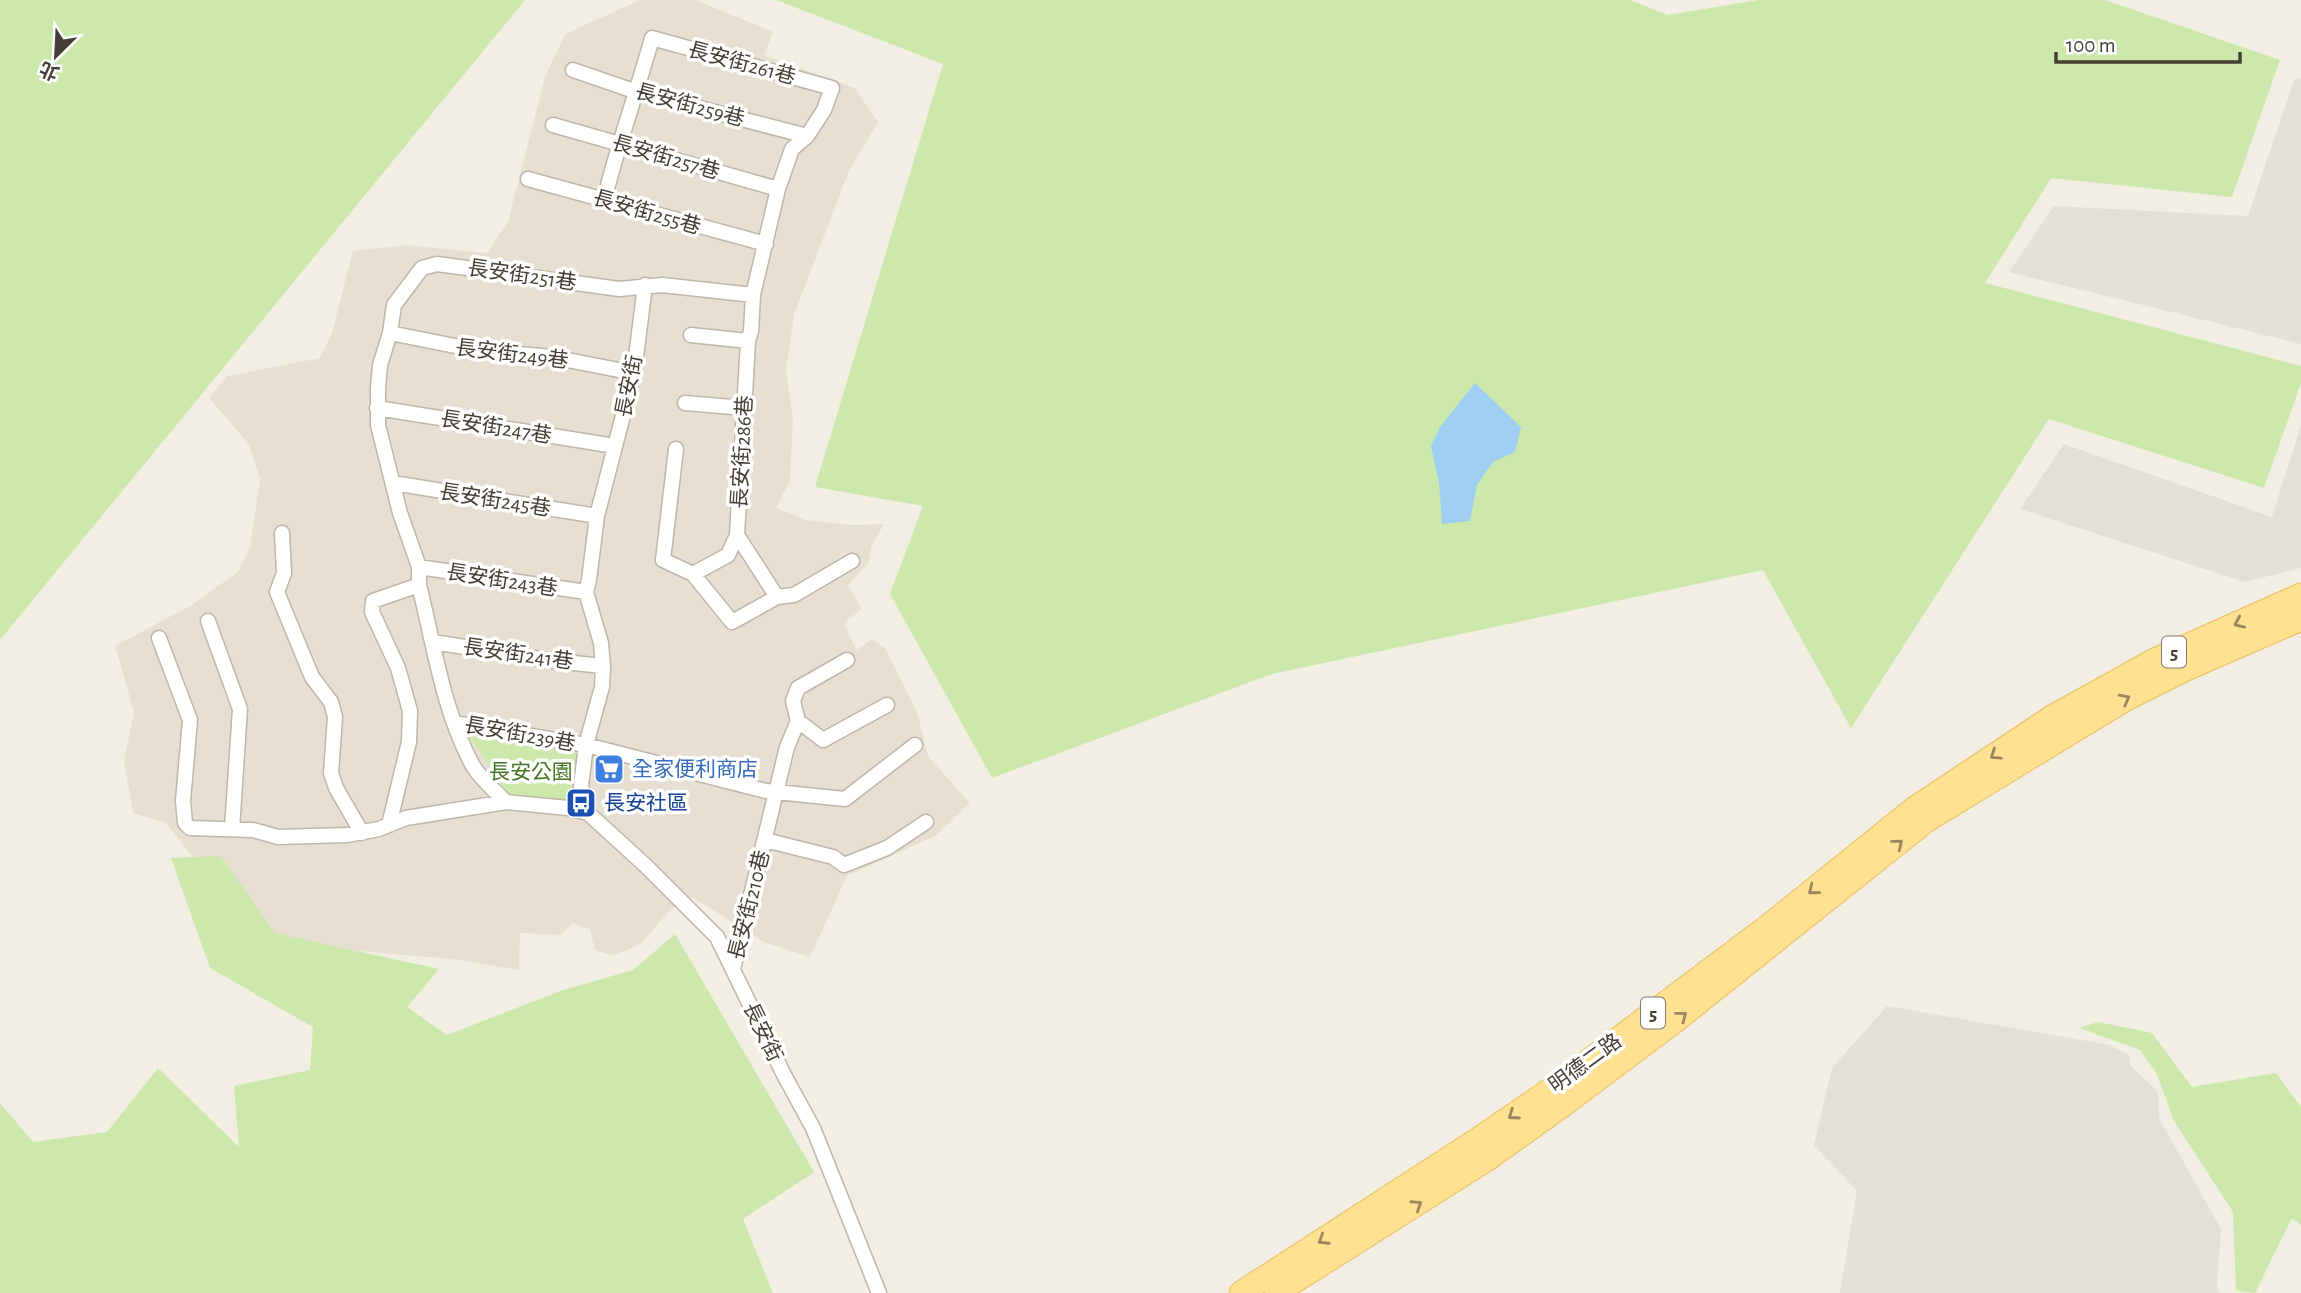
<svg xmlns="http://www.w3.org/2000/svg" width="2301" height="1293" font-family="'Alegreya Sans','Noto Sans TC',sans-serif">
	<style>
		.residential { fill: #e7e0d2 }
		.industrial { fill: #e4e0d9 }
		.green { fill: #cce8ab }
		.water { fill: #9ecff2 }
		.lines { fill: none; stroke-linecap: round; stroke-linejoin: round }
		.street-casing { stroke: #beb6a7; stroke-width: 17 }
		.primary-casing { stroke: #e6bf5e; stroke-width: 25 }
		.street { stroke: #fff; stroke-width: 14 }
		.primary { stroke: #ffe191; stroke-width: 23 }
		.oneway { stroke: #99875e }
		.labels { text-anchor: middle; stroke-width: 7; stroke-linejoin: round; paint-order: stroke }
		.shield { fill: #fff; stroke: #7d7871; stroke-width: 2 }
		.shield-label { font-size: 19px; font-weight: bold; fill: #453e34 }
		.street-label { font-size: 21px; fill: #453e34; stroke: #fff }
		.shop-label { font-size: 21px; fill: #366cbe; stroke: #fff; text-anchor: start }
		.park-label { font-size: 21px; fill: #447826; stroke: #fff }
		.transit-label { font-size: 21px; fill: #164399; stroke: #fff; text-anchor: start }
	</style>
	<rect width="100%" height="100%" fill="#f3eee4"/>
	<path class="residential" d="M640 0H696L773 32 764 55 855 88 878 122 848 173 794 315 786 370 793 419 790 480 776 508 806 520 853 525 884 524 871 547 869 563 848 585 862 609 844 623 856 650 873 639 885 648 917 712 928 756 970 803 935 836 847 876 810 957 766 943 692 897 671 909 641 944 612 956 595 950 590 930 573 923 561 935 520 933 519 970 452 959 276 944 218 869 191 855 166 823 133 813 124 761 134 712 115 646 190 606 238 572 250 547 260 479 249 444 209 398 227 376 320 358 332 333 353 251 407 245 487 253 508 222 545 77 565 34Z"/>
	<path class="industrial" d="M2301 78V344L2009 272 2054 206 2248 216 2294 80Z
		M2301 425V568L2245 582 2020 509 2064 444 2272 517Z
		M1887 1006 2110 1045 2129 1055 2131 1066 2158 1092 2159 1118 2221 1229 2217 1287 2220 1293H1840L1857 1191 1814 1145 1832 1068Z"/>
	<path class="green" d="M0 0H525L0 640Z
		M776 0H1630L1668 15 1758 0H2105L2280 60 2232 197 2051 178 1985 283 2301 366V383L2264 488 2049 419 1851 728 1763 570 1272 674 992 778 890 594 923 506 815 487 943 64Z
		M468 734 583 754 577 806 510 796Z
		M221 856 274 933 439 969 407 1007 447 1035 560 991 633 970 675 934 814 1172 743 1219 773 1293H0V1103L33 1142 107 1132 158 1068 239 1147 234 1086 310 1070 313 1027 210 968 171 858Z
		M2098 1022 2152 1033 2192 1087 2276 1073 2301 1107V1225L2292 1218 2255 1293 2236 1291 2233 1212 2174 1121 2156 1072 2140 1050 2079 1028Z"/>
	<path class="water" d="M1475 383 1521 427 1515 452 1493 462 1477 485 1470 521 1442 524 1439 483 1431 446 1440 427Z"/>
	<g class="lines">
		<g class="street-casing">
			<path id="street" d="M573 70 637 92 807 136
				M553 125 778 189
				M528 179 766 244
				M604 200C618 145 637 92 652 38L832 88 824 110 807 136 792 149 778 189 753 295 751 331 748 341 737 535 777 597
				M753 295 662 285 619 289 437 264 422 268 394 305 390 333 380 365 378 388V425L400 513 419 567V585C434 645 443 711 473 766 481 779 495 791 506 802L568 808 588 813 646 866 717 937 784 1075 813 1128 879 1293
				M390 333 475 350 552 357 634 373
				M691 335 748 341
				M685 403 744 408
				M377 408 615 446
				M676 449 663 560 693 574
				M393 483 597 516
				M282 533 284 573 277 592 312 677 331 702 335 717 331 773 336 788 362 833
				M737 535 728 555 693 574 732 622 777 597 794 595 852 561
				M419 567 586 592
				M208 621 240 709 232 829
				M159 638 190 720 183 801 185 823 190 828 253 830 278 837 347 835 379 829 406 818 506 802
				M433 642 554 661 603 666
				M798 721 823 740 887 705
				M798 721 793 701 798 688 847 660
				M454 723 586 745 766 791 845 799 915 745
				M588 813 581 786 586 745 602 687 603 666 601 643 586 592 589 580 597 516 634 373 645 285
				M389 825 409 742 410 711 398 668 372 612 373 601 419 585
				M765 840 833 857 844 865 887 848 926 822
				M733 969 787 747 798 721"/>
		</g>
		<g class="primary-casing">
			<path id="primary" d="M1241 1293 1477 1140 1550 1090 1771 924 1915 808 2052 717 2153 661 2301 595
				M1276 1293 1486 1160 1563 1105 1675 1021 1927 820 2126 699 2186 669 2301 619"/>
		</g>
		<use href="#street" class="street"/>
		<use href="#primary" class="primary"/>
	</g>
	<defs><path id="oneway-chevron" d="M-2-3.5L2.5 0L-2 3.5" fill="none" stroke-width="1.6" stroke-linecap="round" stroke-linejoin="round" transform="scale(1.75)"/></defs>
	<g class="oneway">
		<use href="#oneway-chevron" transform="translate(2239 623) rotate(156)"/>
		<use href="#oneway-chevron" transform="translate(2125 699) rotate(-28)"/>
		<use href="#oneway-chevron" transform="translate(1995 755) rotate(146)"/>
		<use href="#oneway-chevron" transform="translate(1898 844) rotate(-39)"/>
		<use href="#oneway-chevron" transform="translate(1813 890) rotate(141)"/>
		<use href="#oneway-chevron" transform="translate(1682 1016) rotate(-38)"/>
		<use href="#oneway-chevron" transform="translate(1513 1115) rotate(145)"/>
		<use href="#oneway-chevron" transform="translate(1417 1205) rotate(-33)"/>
		<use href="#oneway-chevron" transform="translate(1323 1240) rotate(147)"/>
	</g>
	<defs>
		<g id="supermarket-square" transform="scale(1.575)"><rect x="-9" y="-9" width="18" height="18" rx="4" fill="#3f7fe0" stroke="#fff"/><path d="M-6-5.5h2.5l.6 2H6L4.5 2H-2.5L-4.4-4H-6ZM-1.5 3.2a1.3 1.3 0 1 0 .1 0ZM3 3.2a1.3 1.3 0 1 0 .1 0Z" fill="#fff"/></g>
		<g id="bus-square" transform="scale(1.575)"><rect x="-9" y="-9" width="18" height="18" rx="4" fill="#1a4fb4" stroke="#fff"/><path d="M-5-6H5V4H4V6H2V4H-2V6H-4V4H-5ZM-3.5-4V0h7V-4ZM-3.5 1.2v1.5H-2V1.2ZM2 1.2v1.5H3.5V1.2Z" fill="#fff"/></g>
	</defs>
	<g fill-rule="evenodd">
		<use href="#supermarket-square" x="609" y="769"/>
		<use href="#bus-square" x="581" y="803"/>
	</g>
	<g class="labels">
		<g class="shield">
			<rect x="2162" y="636.5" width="24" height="31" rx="5"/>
			<rect x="1641" y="997.5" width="24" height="31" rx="5"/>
		</g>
		<g class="shield-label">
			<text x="2174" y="659">5</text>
			<text x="1653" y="1020">5</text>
		</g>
		<g class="street-label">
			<text transform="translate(742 63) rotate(15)" y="7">長安街261巷</text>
			<text transform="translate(690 105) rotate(15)" y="7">長安街259巷</text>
			<text transform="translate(666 157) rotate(16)" y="7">長安街257巷</text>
			<text transform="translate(647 212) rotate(16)" y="7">長安街255巷</text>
			<text transform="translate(522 275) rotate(8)" y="7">長安街251巷</text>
			<text transform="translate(512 354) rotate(7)" y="7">長安街249巷</text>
			<text transform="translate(629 386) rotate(-79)" y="7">長安街</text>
			<text transform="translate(496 427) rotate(9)" y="7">長安街247巷</text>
			<text transform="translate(742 452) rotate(-87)" y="7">長安街286巷</text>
			<text transform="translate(495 500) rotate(9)" y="7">長安街245巷</text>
			<text transform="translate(502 580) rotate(9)" y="7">長安街243巷</text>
			<text transform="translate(518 654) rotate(8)" y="7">長安街241巷</text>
			<text transform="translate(520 734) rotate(10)" y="7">長安街239巷</text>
			<text transform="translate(749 905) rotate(-76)" y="7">長安街210巷</text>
			<text transform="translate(763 1032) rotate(64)" y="7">長安街</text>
			<text transform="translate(1585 1063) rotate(-36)" y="7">明德二路</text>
		</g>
		<g class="shop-label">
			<text x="632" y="776">全家便利商店</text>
		</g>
		<g class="park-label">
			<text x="531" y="779">長安公園</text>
		</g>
		<g class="transit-label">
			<text x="604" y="810">長安社區</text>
		</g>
	</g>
	<g transform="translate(56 56) rotate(204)" stroke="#ffffff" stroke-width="5" paint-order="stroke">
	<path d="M0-5L12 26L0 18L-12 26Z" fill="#453e34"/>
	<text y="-10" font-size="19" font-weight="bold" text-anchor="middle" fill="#453e34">北</text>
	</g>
	<path d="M2056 52v10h184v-10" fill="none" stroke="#453e34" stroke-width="3.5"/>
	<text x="2066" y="52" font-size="21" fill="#453e34" stroke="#ffffff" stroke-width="5" paint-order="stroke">100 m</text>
</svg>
